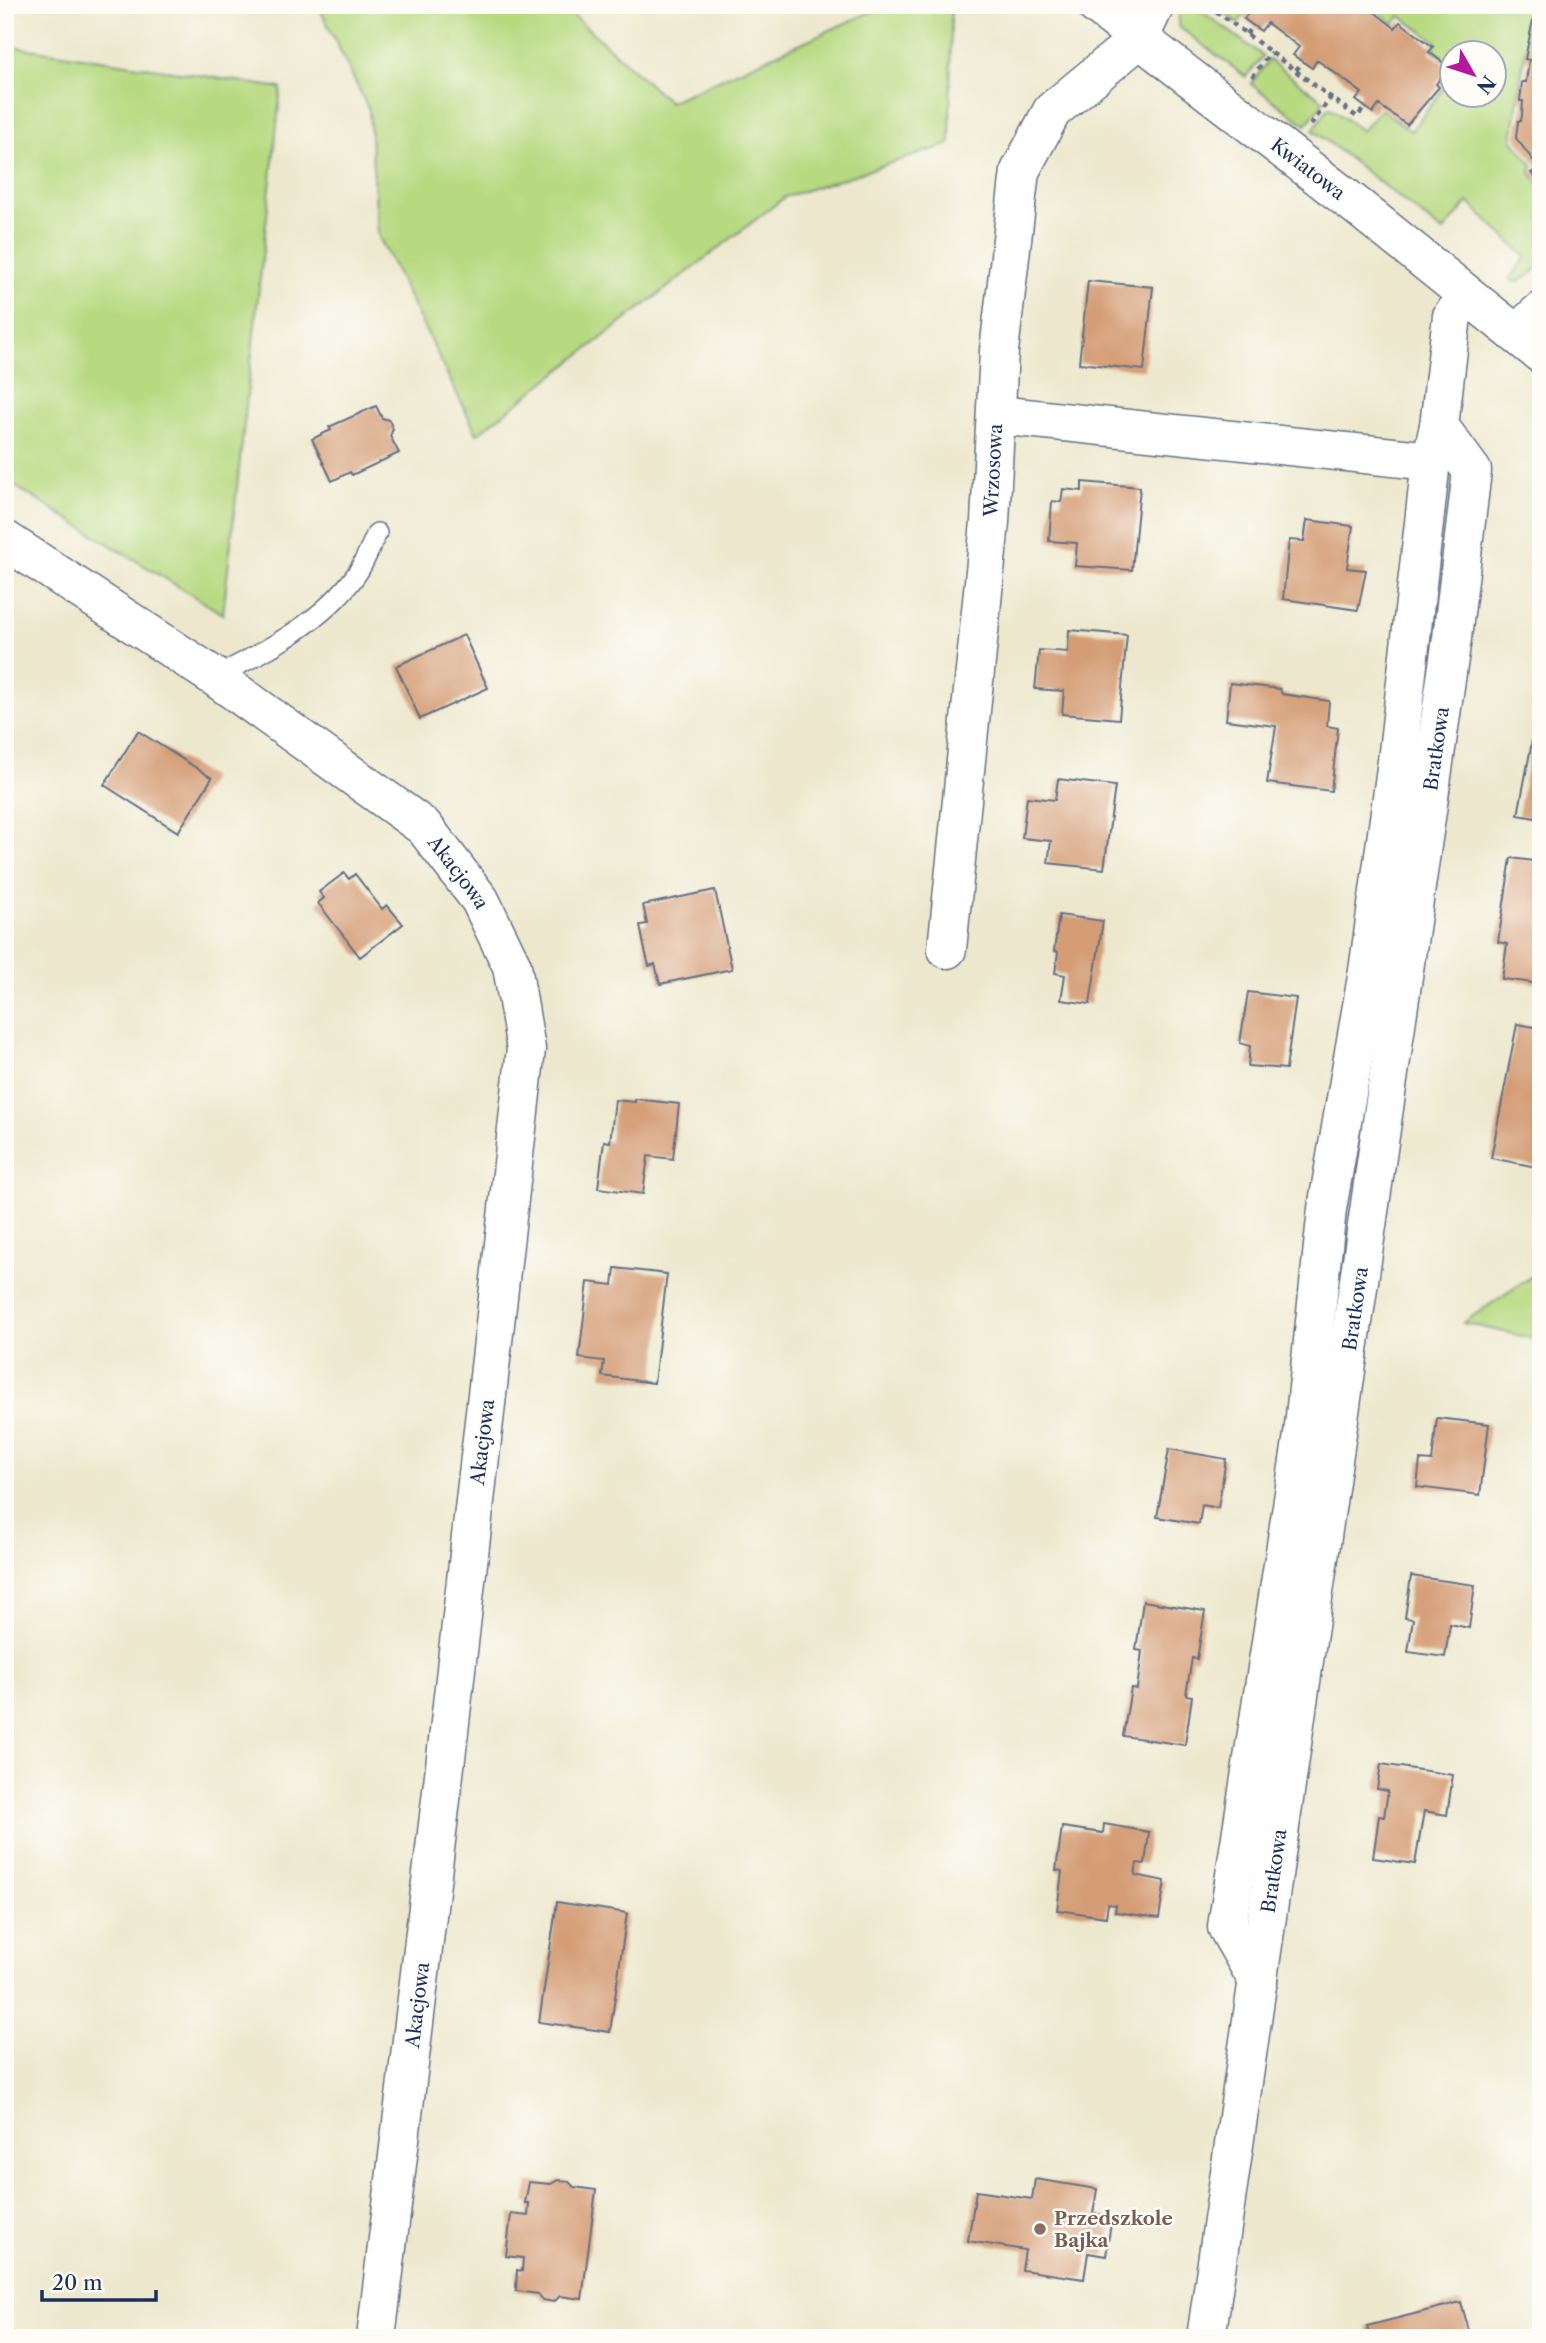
<svg xmlns="http://www.w3.org/2000/svg" width="1546" height="2343" font-family="'Libre Caslon Text',serif">
	<style>
		.green { fill: #b7d980; stroke: #69846f; stroke-width: 2 }
		.building { fill: #d49d76 }
		.lines { fill: none; stroke-linecap: round; stroke-linejoin: round }
		.service-casing { stroke: #647085; stroke-width: 22 }
		.minor-casing { stroke: #647085; stroke-width: 41 }
		.path { stroke: #647085; stroke-width: 4.5; stroke-dasharray: 5 5; stroke-linecap: butt }
		.service { stroke: #fff; stroke-width: 19 }
		.minor { stroke: #fff; stroke-width: 38 }
		.education-dot { fill: #8d6e63; stroke: #fdfcf7; stroke-width: 2.5 }
		.labels { text-anchor: middle; stroke-width: 5; stroke-linejoin: round; paint-order: stroke }
		.street-label { font-size: 19px; fill: #1b2f5e; stroke: #fdfcf7 }
		.education-label { font-size: 19px; font-weight: bold; fill: #785e54; stroke: #fdfcf7; text-anchor: start }
	</style>
	<rect width="100%" height="100%" fill="#fdfcf7"/>
	<filter id="ink" filterUnits="userSpaceOnUse"><feTurbulence type="fractalNoise" baseFrequency=".0143" numOctaves="2"/><feDisplacementMap in="SourceGraphic" scale="14" xChannelSelector="R" yChannelSelector="G"/><feConvolveMatrix kernelMatrix="1 2 1 2 8 2 1 2 1" color-interpolation-filters="sRGB"/></filter>
	<filter id="wash" filterUnits="userSpaceOnUse"><feTurbulence type="fractalNoise" baseFrequency=".00686" numOctaves="4" result="noise"/><feDisplacementMap in="SourceGraphic" scale="28" xChannelSelector="R" yChannelSelector="G"/><feGaussianBlur stdDeviation="1.57" result="paint"/><feColorMatrix in="noise" values="0 0 0 0 0 0 0 0 0 0 0 0 0 0 0 0 0 1.4 0 .05"/><feComposite in="paint" operator="in"/></filter>
	<g filter="url(#wash)">
		<rect width="100%" height="100%" fill="#ede8cd"/>
		<path class="green" d="M323 5H562L669 102 886 5H951L950 144 785 197 477 434 378 235 369 110 320 9Z
			M1180 5H1193L1263 56 1246 77 1178 26Z
			M1214 5H1241L1248 10 1238 23Z
			M1371 5H1532L1512 139 1534 167 1530 172 1541 187V266L1522 280 1513 282 1510 279 1526 257 1468 202 1443 232 1313 130 1329 107 1362 131 1381 109 1411 131 1445 86 1441 82 1451 68 1452 94H1494V52H1452L1451 64 1433 50 1437 42 1400 16 1394 24Z
			M10 46 281 88 223 614 5 480V49Z
			M1269 60 1324 101 1306 125 1251 84Z
			M1541 1270V1340L1463 1323Z"/>
		<g id="blocks">
			<path class="building" d="M1243 5H1370L1368 7 1395 28 1400 22 1433 47 1429 52 1449 67 1436 84 1439 87 1407 125 1379 105 1373 113 1356 100 1362 93 1317 60 1312 68 1293 55 1299 47 1267 23 1261 31 1244 19 1250 10Z
				M1536 5H1541V183L1531 173 1539 168 1516 138 1518 121H1521L1522 115 1523 101H1520L1522 82H1526L1529 60 1525 59Z
				M1088 281 1153 287 1144 370 1079 363Z
				M376 406 382 418 389 420 393 429 390 436 399 453 352 475 350 472 332 481 312 439 331 430 329 427Z
				M1082 482 1140 487 1132 570 1075 566 1077 543 1049 541 1052 501 1061 502 1063 489 1082 491Z
				M1307 520 1353 526 1347 568 1366 570 1358 610 1283 599 1289 540 1304 541Z
				M1069 630 1127 635 1119 719 1062 714 1064 691 1035 689 1039 650 1068 652Z
				M464 635 488 688 420 719 396 666Z
				M1230 683 1280 689 1282 694 1329 701 1327 726 1338 728 1331 791 1267 783 1276 726 1226 720Z
				M1539 705 1541 706V819L1518 815Z
				M138 731 212 778 178 832 104 785Z
				M1058 779 1115 786 1104 869 1048 863 1051 841 1022 838 1027 797 1055 800Z
				M1511 858 1541 862V984L1502 979 1507 944 1498 942Z
				M344 873 349 879 355 874 382 909 387 905 403 924 360 957 318 903 324 898 319 892Z
				M715 890 732 969 660 984 655 964 649 966 644 946 640 925 647 924 643 905Z
				M1059 915 1103 921 1090 1004 1061 1000 1065 975 1055 973 1058 952 1054 951Z
				M1248 992 1296 998 1286 1069 1248 1066 1250 1046 1240 1043Z
				M1517 1024 1541 1028V1168L1491 1158Z
				M635 1099 679 1104 673 1159 648 1156 643 1194 598 1188 604 1141 610 1142 615 1100 635 1102Z
				M615 1268 667 1274 654 1383 602 1376 604 1361 579 1358 588 1282 613 1285Z
				M1437 1418 1489 1424 1480 1495 1417 1487 1420 1460 1432 1461Z
				M1169 1449 1226 1459 1218 1508 1202 1505 1199 1524 1157 1517Z
				M1411 1576 1475 1585 1469 1628 1450 1624 1445 1657 1408 1652 1413 1619 1405 1618Z
				M1143 1601 1205 1611 1197 1659 1192 1658 1186 1695 1192 1696 1185 1745 1123 1736 1131 1688 1137 1689 1142 1651 1136 1650Z
				M1381 1764 1453 1775 1447 1815 1424 1811 1415 1864 1373 1858 1379 1816 1384 1817 1388 1791 1377 1789Z
				M1104 1824 1149 1832 1145 1864 1137 1863 1135 1875 1165 1881 1159 1918 1115 1912 1116 1905 1108 1904 1106 1917 1057 1910 1062 1871 1056 1870 1062 1827 1103 1833Z
				M557 1902 627 1913 610 2032 539 2022Z
				M1035 2179 1097 2189 1093 2214 1112 2217 1106 2256 1088 2253 1084 2279 1022 2270 1025 2250 968 2241 976 2191 1032 2199Z
				M558 2180 568 2181 574 2187 596 2190 582 2299 560 2296 554 2302 543 2300 538 2294 516 2291 517 2270 522 2271 523 2258 506 2256 511 2214 528 2216 529 2203H525L529 2182 551 2184Z
				M1461 2302 1471 2338H1370L1367 2326Z"/>
		</g>
	</g>
	<g filter="url(#ink)">
		<use href="#blocks" fill-opacity="0" stroke="#647085" stroke-width="2"/>
		<g class="lines">
			<g class="service-casing">
				<path id="service" d="M215 677C266 651 325 621 358 572 365 561 371 546 377 533"/>
			</g>
			<g class="minor-casing">
				<g id="minor">
					<path id="s1" d="M1096 5 1358 207 1516 334"/>
					<path d="M1541 311 1516 334 1541 354"/>
					<path d="M997 415 1431 461"/>
					<path id="s2" d="M5 540 215 677 424 827 480 900 512 966 526 1049 446 1758 376 2338"/>
					<path id="s3" d="M947 949 990 522 999 351 1020 171 1052 111 1139 39 1155 5"/>
					<path d="M1258 1981 1227 1927 1303 1435 1327 1209 1368 971 1397 761 1431 461 1439 426"/>
					<path id="s4" d="M1206 2338 1452 638 1472 471 1439 426 1452 316 1467 295"/>
				</g>
			</g>
			<path class="path" d="M1208 5 1357 117 1365 107
				M1246 34 1253 25
				M1296 70 1303 62
				M1252 77 1271 52
				M1311 125 1331 97"/>
			<use href="#service" class="service"/>
			<use href="#minor" class="minor"/>
		</g>
	</g>
	<circle class="education-dot" cx="1040" cy="2229" r="7"/>
	<g class="labels">
		<g class="street-label">
			<text dy="7" stroke="none"><textPath href="#s1" startOffset="268">Kwiatowa</textPath></text>
			<text dy="7" stroke="none"><textPath href="#s3" startOffset="481">Wrzosowa</textPath></text>
			<text dy="7" stroke="none"><textPath href="#s4" startOffset="1606">Bratkowa</textPath></text>
			<text dy="7" stroke="none"><textPath href="#s2" startOffset="565">Akacjowa</textPath></text>
			<text dy="7" stroke="none"><textPath href="#s4" startOffset="1040">Bratkowa</textPath></text>
			<text transform="translate(482 1442) rotate(-83)" y="7">Akacjowa</text>
			<text dy="7" stroke="none"><textPath href="#s4" startOffset="472">Bratkowa</textPath></text>
			<text transform="translate(417 2005) rotate(-83)" y="7">Akacjowa</text>
		</g>
		<g class="education-label">
			<text x="1054" y="2225">Przedszkole<tspan x="1054" dy="22">Bajka</tspan></text>
		</g>
	</g>
	<rect width="1546" height="2343" fill="none" stroke="#fdfcf7" stroke-width="28"/>
	<g transform="translate(1473 74) rotate(129)"><circle r="33" fill="#fdfcf7" stroke="#a3aaba" stroke-width="2"/>
	<path d="M0-5L12 26L0 18L-12 26Z" fill="#b5179e"/>
	<text y="-10" font-size="19" font-weight="bold" text-anchor="middle" fill="#1b2f5e">N</text>
	</g>
	<path d="M42 2290v10h114v-10" fill="none" stroke="#1b2f5e" stroke-width="3.5"/>
	<text x="52" y="2290" font-size="21" fill="#1b2f5e" stroke="#fdfcf7" stroke-width="5" paint-order="stroke">20 m</text>
</svg>
